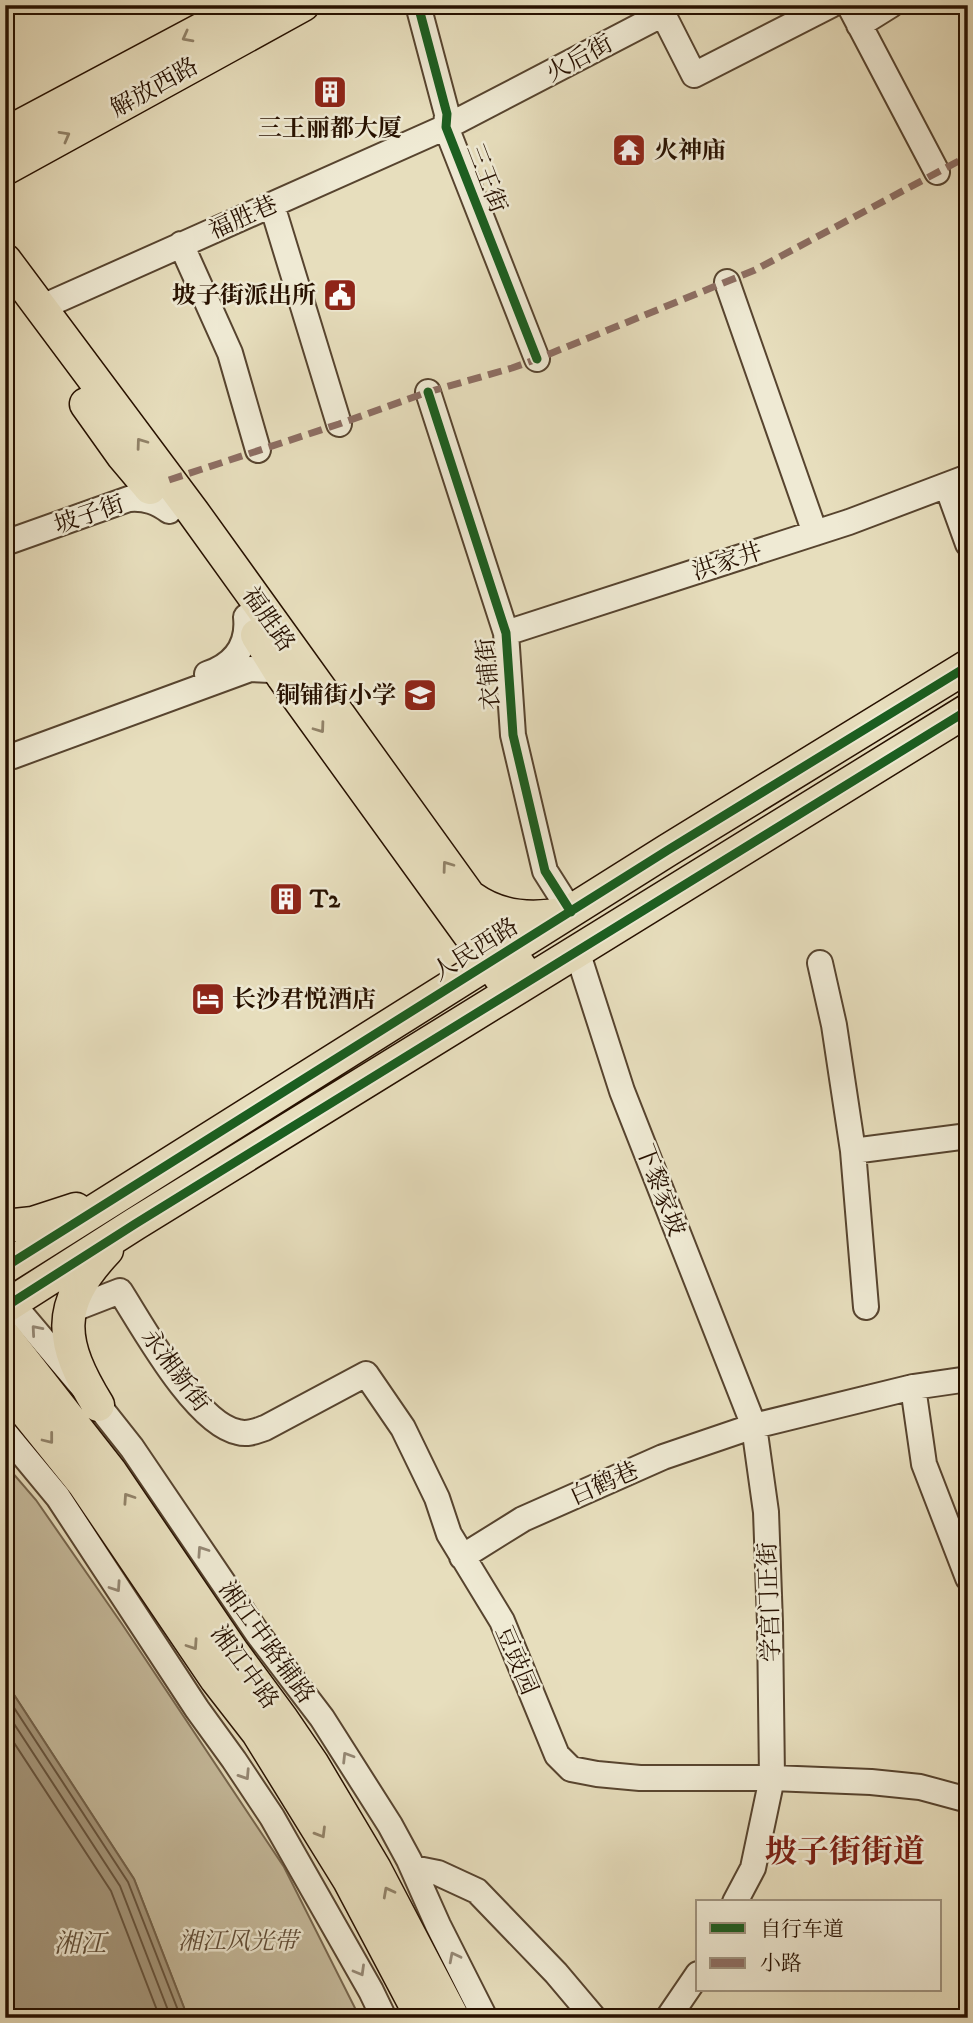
<svg xmlns="http://www.w3.org/2000/svg" width="973" height="2023" font-family="'IM FELL DW Pica','Noto Serif SC',serif">
	<style>
		.green { fill: #c6bb9d; stroke: #76664e; stroke-width: 2 }
		.water { fill: #a6987d; stroke: #73624b; stroke-width: 2 }
		.lines { fill: none; stroke-linecap: round; stroke-linejoin: round }
		.shore { stroke: #66543e; stroke-width: 2 }
		.minor-casing { stroke: #57442f; stroke-width: 28 }
		.major-casing { stroke: #271100; stroke-width: 35 }
		.minor { stroke: #efead4; stroke-width: 24 }
		.major { stroke: #e7debd; stroke-width: 32 }
		.quiet { stroke: #8d6e63; stroke-width: 7; stroke-dasharray: 14 7; stroke-linecap: butt }
		.cycleway-casing { stroke: #efead4; stroke-width: 13 }
		.cycleway { stroke: #1b5e20; stroke-width: 9 }
		.oneway { stroke: #918268 }
		.oneway2 { stroke: #958875 }
		.labels { text-anchor: middle; stroke-width: 5; stroke-linejoin: round; paint-order: stroke }
		.street-label { font-size: 24px; fill: #271100; stroke: #efead4 }
		.poi-label { font-size: 24px; font-weight: bold; fill: #271100; stroke: #efead4; text-anchor: start }
		.park-label { font-size: 24px; font-style: italic; fill: #5f4c37; stroke: #efead4 }
		.water-label { font-size: 26px; font-style: italic; fill: #604e38; stroke: #efead4 }
		.district-label { font-size: 32px; font-weight: bold; fill: #7a1f14; stroke: #efead4 }
	</style>
	<rect width="100%" height="100%" fill="#e7debd"/>
	<filter id="stains"><feTurbulence type="fractalNoise" baseFrequency=".00286" numOctaves="4"/><feColorMatrix values="0 0 0 0 .2 0 0 0 0 .09 0 0 0 0 .02 0 0 0 .5 -.17"/></filter>
	<radialGradient id="worn" r=".72"><stop offset=".6" stop-color="#630" stop-opacity="0"/><stop offset="1" stop-color="#630" stop-opacity=".3"/></radialGradient>
	<path class="green" d="M5 1464 36 1500 122 1624 284 1867 360 2018H188L134 1879 5 1681Z"/>
	<path class="water" d="M5 1681 134 1879 188 2018H5Z"/>
	<g class="lines">
		<path class="shore" d="M5 1694 128 1882 181 2018
			M5 1710 120 1886 171 2018
			M5 1729 111 1891 160 2018"/>
		<g class="minor-casing">
			<path id="minor" d="M418 5 447 114 446 127 537 359
				M849 5 937 172
				M859 25 891 5
				M272 205 339 424
				M181 244 230 353 258 450
				M727 282 815 533
				M40 308 446 127 663 14 694 75 831 5
				M428 392 506 633 513 735 545 871 571 912
				M947 486 968 544
				M130 499C146 498 157 502 169 511
				M5 543 168 485
				M506 633 849 522 968 477
				M207 674C234 665 249 645 246 617
				M5 757 13 756 250 669 270 670 283 677
				M577 951 622 1091 754 1426 766 1512 770 1623 772 1778 753 1868 735 1902
				M820 963 834 1025 853 1151 866 1307
				M853 1151 968 1136
				M5 1295 98 1405 132 1448 258 1634 322 1718 390 1825 409 1860 438 1925 485 2018
				M71 1310 120 1291C143 1327 196 1424 238 1432 248 1435 256 1431 265 1428L366 1374 403 1428 437 1498 449 1534 502 1621 557 1755 571 1769 597 1774 640 1778H772L871 1782 920 1787 968 1800
				M913 1387 924 1464 968 1578
				M5 1433 58 1497 197 1709 234 1760 272 1817 371 1991 384 2018
				M462 1557 523 1519 663 1457 754 1426 913 1387 968 1379
				M413 1868 438 1873 477 1891 556 1973 594 2018
				M668 2018 698 1974"/>
		</g>
		<g class="major-casing">
			<path id="major" d="M5 134 247 5
				M5 169 303 5
				M5 260 193 512 521 968
				M86 404 123 456 150 488
				M257 635 283 677 502 980
				M472 898C500 918 533 920 566 913
				M5 1226 33 1223 76 1209
				M5 1267 668 850 968 666
				M5 1307 135 1224 968 710
				M5 1337 110 1471 232 1651 282 1719 312 1763 375 1869 453 2018
				M5 1386 84 1484 216 1679 258 1733 349 1880 422 2018
				M98 1405C60 1343 54 1306 107 1250"/>
		</g>
		<use href="#minor" class="minor"/>
		<use href="#major" class="major"/>
		<path class="quiet" d="M169 480 339 424 428 392 512 368 537 359 755 270 968 156"/>
		<g class="cycleway-casing">
			<path id="cycleway" d="M418 5 447 114 446 127 537 359
				M428 392 506 633 513 735 545 871 571 912
				M5 1267 668 850 968 666
				M5 1307 135 1224 968 710"/>
		</g>
		<use href="#cycleway" class="cycleway"/>
	</g>
	<defs><path id="oneway-chevron" d="M-2-3.5L2.5 0L-2 3.5" fill="none" stroke-width="1.6" stroke-linecap="round" stroke-linejoin="round" transform="scale(1.75)"/></defs>
	<g class="oneway">
		<use href="#oneway-chevron" transform="translate(187 37) rotate(152)"/>
		<use href="#oneway-chevron" transform="translate(65 136) rotate(-29)"/>
		<use href="#oneway-chevron" transform="translate(141 443) rotate(-126)"/>
		<use href="#oneway-chevron" transform="translate(320 728) rotate(54)"/>
		<use href="#oneway-chevron" transform="translate(447 866) rotate(-126)"/>
		<use href="#oneway-chevron" transform="translate(49 1439) rotate(52)"/>
		<use href="#oneway-chevron" transform="translate(128 1498) rotate(-124)"/>
		<use href="#oneway-chevron" transform="translate(193 1645) rotate(56)"/>
		<use href="#oneway-chevron" transform="translate(321 1833) rotate(59)"/>
		<use href="#oneway-chevron" transform="translate(388 1892) rotate(-118)"/>
	</g>
	<g class="oneway2">
		<use href="#oneway-chevron" transform="translate(36 1330) rotate(-131)"/>
		<use href="#oneway-chevron" transform="translate(202 1551) rotate(-124)"/>
		<use href="#oneway-chevron" transform="translate(116 1587) rotate(56)"/>
		<use href="#oneway-chevron" transform="translate(347 1757) rotate(-122)"/>
		<use href="#oneway-chevron" transform="translate(245 1775) rotate(57)"/>
		<use href="#oneway-chevron" transform="translate(454 1957) rotate(-117)"/>
		<use href="#oneway-chevron" transform="translate(360 1971) rotate(60)"/>
	</g>
	<defs>
		<g id="building-square" transform="scale(1.75)"><rect x="-9" y="-9" width="18" height="18" rx="4" fill="#8f2418" stroke="#efead4"/><path d="M-4-6H4V6H1V3H-1V6H-4ZM-2.5-4.3h1.7v1.8h-1.7ZM.8-4.3h1.7v1.8H.8ZM-2.5-1h1.7V.8h-1.7ZM.8-1h1.7V.8H.8Z" fill="#fff"/></g>
		<g id="temple-square" transform="scale(1.75)"><rect x="-9" y="-9" width="18" height="18" rx="4" fill="#8f2418" stroke="#efead4"/><path d="M0-6L5-2H3V0L6.5 2.5H4V6H1.5V3h-3V6H-4V2.5H-6.5L-3 0V-2H-5Z" fill="#fff"/></g>
		<g id="civic-square" transform="scale(1.75)"><rect x="-9" y="-9" width="18" height="18" rx="4" fill="#8f2418" stroke="#efead4"/><path d="M-.6-6.5H3V-4.5H.6V-3L4-1V1h2V6H-6V1h2V-1L-.6-3ZM-1.2 2.5V6h2.4V2.5Z" fill="#fff"/></g>
		<g id="school-square" transform="scale(1.75)"><rect x="-9" y="-9" width="18" height="18" rx="4" fill="#8f2418" stroke="#efead4"/><path d="M0-5L7-2L0 1L-7-2ZM-4 1L0 2.5L4 1V4Q0 6-4 4Z" fill="#fff"/></g>
		<g id="hotel-square" transform="scale(1.75)"><rect x="-9" y="-9" width="18" height="18" rx="4" fill="#8f2418" stroke="#efead4"/><path d="M-6-4.5h1.5V1H6V5H4.5V3h-9V5H-6ZM-4 0a1.8 1.8 0 1 1 3.6 0ZM.5 0V-2.5h3Q6-2.5 6 0Z" fill="#fff"/></g>
	</defs>
	<g fill-rule="evenodd">
		<use href="#building-square" x="330" y="92"/>
		<use href="#temple-square" x="629" y="150"/>
		<use href="#civic-square" x="340" y="295"/>
		<use href="#school-square" x="420" y="695"/>
		<use href="#building-square" x="286" y="899"/>
		<use href="#hotel-square" x="208" y="999"/>
	</g>
	<g class="labels">
		<g class="street-label">
			<text transform="translate(579 58) rotate(-28)" y="8">火后街</text>
			<text transform="translate(154 87) rotate(-29)" y="8">解放西路</text>
			<text transform="translate(487 178) rotate(69)" y="8">三王街</text>
			<text transform="translate(243 217) rotate(-24)" y="8">福胜巷</text>
			<text transform="translate(89 514) rotate(-19)" y="8">坡子街</text>
			<text transform="translate(727 561) rotate(-18)" y="8">洪家井</text>
			<text transform="translate(269 619) rotate(55)" y="8">福胜路</text>
			<text transform="translate(488 674) rotate(-95)" y="8">衣铺街</text>
			<text transform="translate(475 949) rotate(-32)" y="8">人民西路</text>
			<text transform="translate(661 1190) rotate(69)" y="8">下黎家坡</text>
			<text transform="translate(176 1370) rotate(53)" y="8">永湘新街</text>
			<text transform="translate(604 1483) rotate(-24)" y="8">白鹤巷</text>
			<text transform="translate(769 1602) rotate(-92)" y="8">学宫门正街</text>
			<text transform="translate(267 1642) rotate(54)" y="8">湘江中路辅路</text>
			<text transform="translate(517 1660) rotate(67)" y="8">豆豉园</text>
			<text transform="translate(245 1667) rotate(54)" y="8">湘江中路</text>
		</g>
		<g class="poi-label">
			<text x="330" y="136" text-anchor="middle">三王丽都大厦</text>
			<text x="654" y="158">火神庙</text>
			<text x="316" y="303" text-anchor="end">坡子街派出所</text>
			<text x="396" y="703" text-anchor="end">铜铺街小学</text>
			<text x="310" y="907">T2</text>
			<text x="232" y="1007">长沙君悦酒店</text>
		</g>
		<g class="park-label">
			<text x="238" y="1949">湘江风光带</text>
		</g>
		<g class="water-label">
			<text x="80" y="1952">湘江</text>
		</g>
		<g class="district-label">
			<text x="845" y="1862">坡子街街道</text>
		</g>
	</g>
	<rect width="973" height="2023" fill="none" stroke="#e7debd" stroke-width="28"/>
	<rect x="7" y="7" width="959" height="2009" fill="none" stroke="#271100" stroke-width="3.5"/>
	<rect x="14" y="14" width="945" height="1995" fill="none" stroke="#271100" stroke-width="2"/>
	<rect x="696" y="1900" width="245" height="91" fill="#efead4" stroke="#9f937f" stroke-width="2"/>
	<rect x="710" y="1923" width="35" height="10" fill="#1b5e20" stroke="#9f937f" stroke-width="2"/>
	<text x="760" y="1936" font-size="21" fill="#271100">自行车道</text>
	<rect x="710" y="1958" width="35" height="10" fill="#8d6e63" stroke="#9f937f" stroke-width="2"/>
	<text x="760" y="1970" font-size="21" fill="#271100">小路</text>
	<rect width="100%" height="100%" filter="url(#stains)"/>
	<rect width="100%" height="100%" fill="url(#worn)"/>
</svg>
